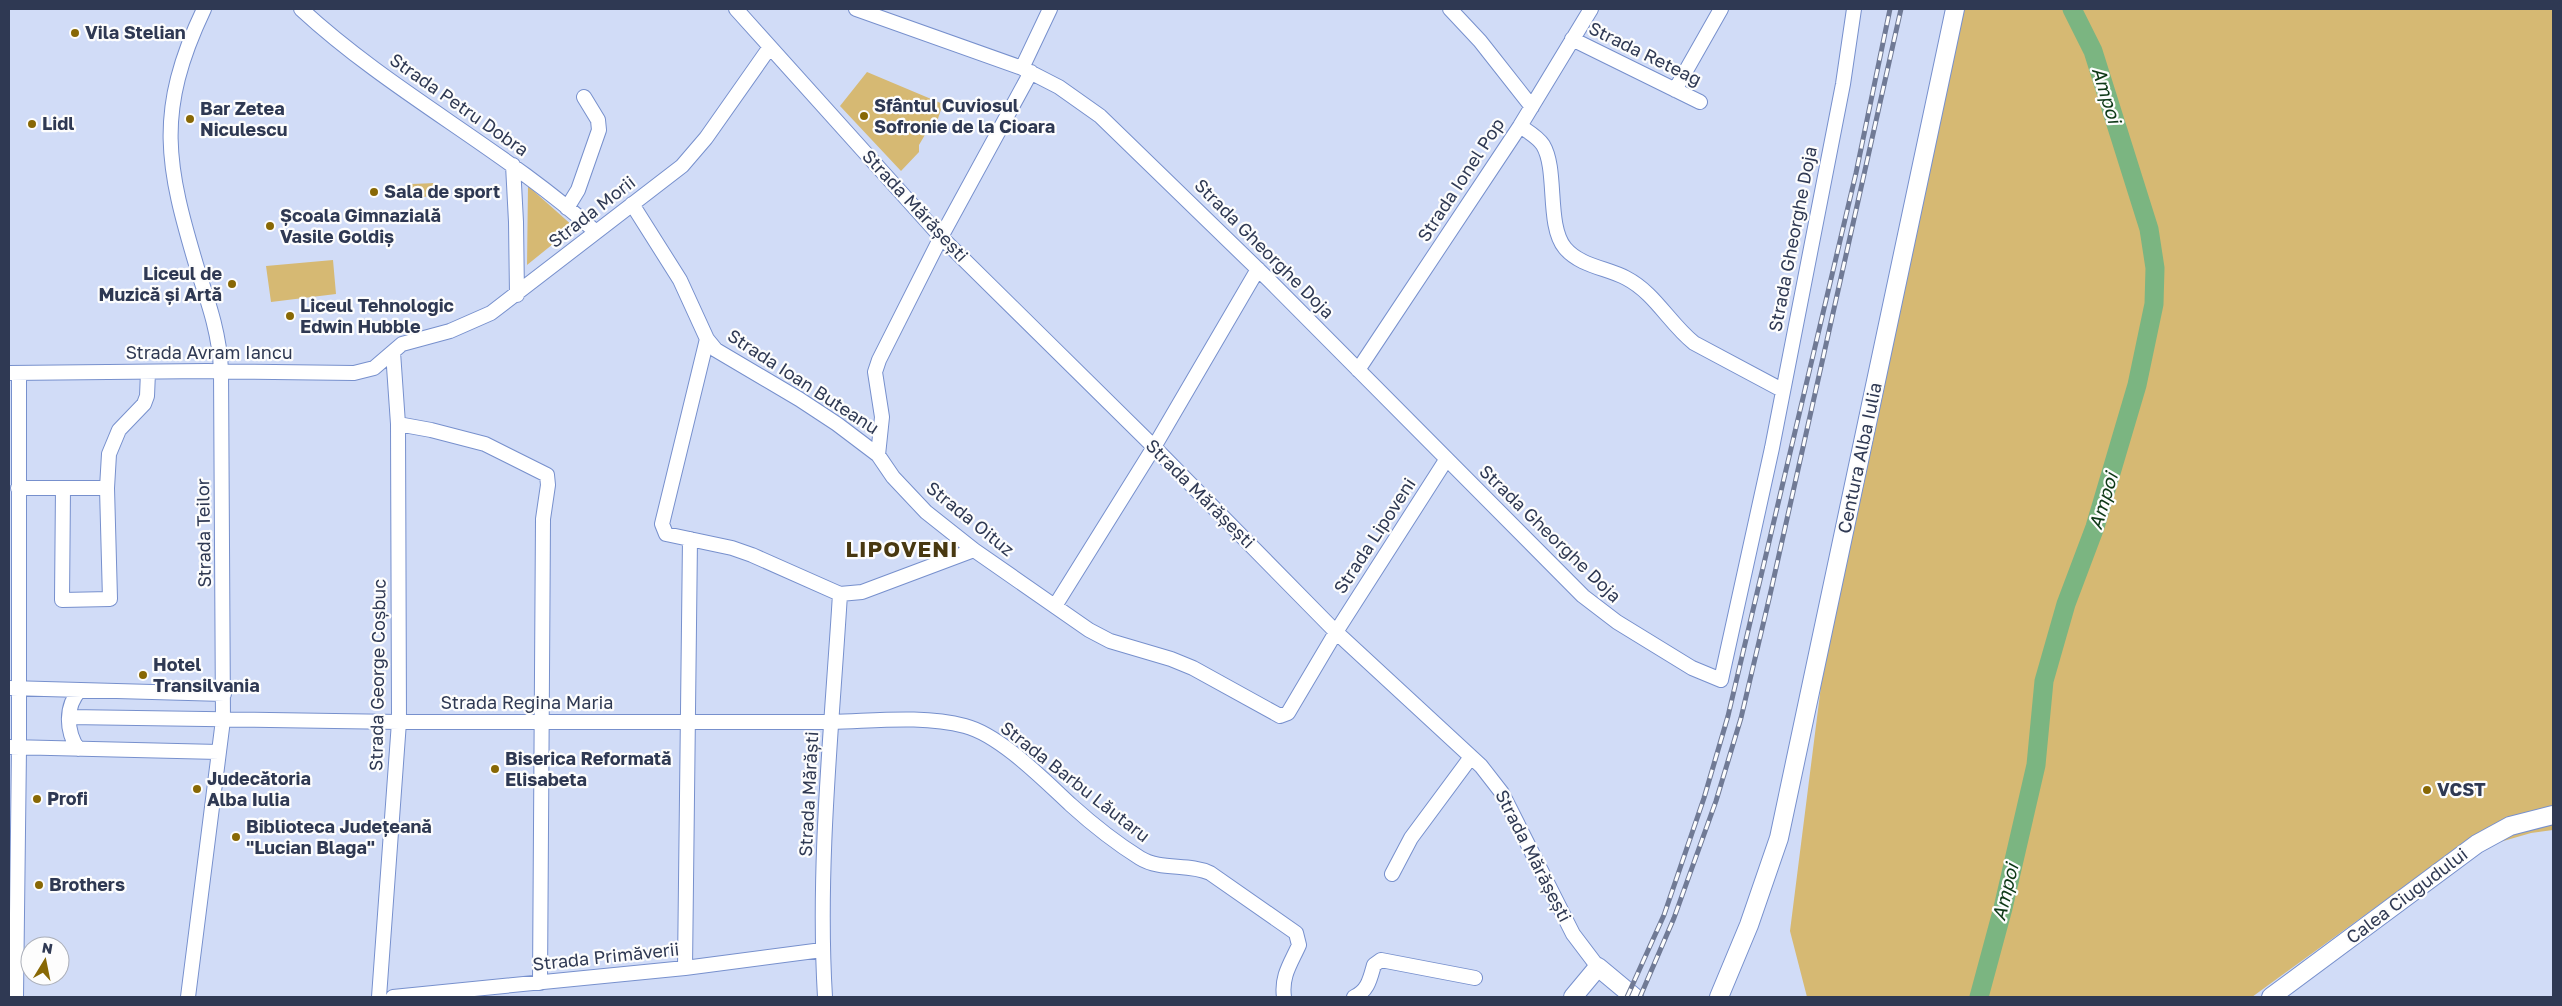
<svg xmlns="http://www.w3.org/2000/svg" width="2562" height="1006" font-family="'Golos Text',sans-serif">
	<style>
		.green { fill: #d6b973 }
		.lines { fill: none; stroke-linecap: round; stroke-linejoin: round }
		.river { stroke: #7bb581; stroke-width: 19 }
		.minor-casing { stroke: #7790cd; stroke-width: 16 }
		.major-casing { stroke: #7790cd; stroke-width: 20 }
		.minor { stroke: #fff; stroke-width: 14 }
		.major { stroke: #fff; stroke-width: 18 }
		.rail-casing { stroke: #707a95; stroke-width: 5 }
		.rail { stroke: #fdfdfd; stroke-width: 3; stroke-dasharray: 9; stroke-linecap: butt }
		.poi-dot { fill: #886805; stroke: #fdfdfd; stroke-width: 2 }
		.labels { text-anchor: middle; stroke-width: 4.5; stroke-linejoin: round; paint-order: stroke }
		.poi-label { font-size: 18px; font-weight: bold; fill: #2f3953; stroke: #fdfdfd; text-anchor: start }
		.street-label { font-size: 18px; fill: #2f3953; stroke: #fdfdfd }
		.water-label { font-size: 19px; font-style: italic; fill: #0d3816; stroke: #fdfdfd }
		.district-label { font-size: 22px; font-weight: bold; letter-spacing: 1px; fill: #483810; stroke: #fdfdfd }
	</style>
	<rect width="100%" height="100%" fill="#d1dcf7"/>
	<path class="green" d="M1964 9H2553V830L2531 833 2493 844 2427 870 2252 997H1807L1790 931 1821 686 1911 245Z
		M867 72 943 104 933 133H926L919 145V152L901 171 840 106Z
		M435 183V196L410 198 412 184Z
		M528 186 574 227 527 265Z
		M333 260 336 294 271 302 266 266Z"/>
	<g class="lines">
		<path class="river" d="M1979 997 2003 908 2036 765 2044 681 2066 604 2095 527 2137 385 2154 304 2155 268 2149 229 2093 51 2072 9"/>
		<g class="minor-casing">
			<path id="minor" d="M301 9C392 93 504 149 596 232
				M736 9 941 237 1154 447 1336 632 1481 766 1502 793 1573 934 1598 967
				M856 9 1022 68 1059 87 1100 116 1269 280 1583 596 1617 622 1692 668 1721 680 1772 448 1843 84 1854 9
				M1450 9 1480 41 1532 107
				M1572 39 1700 102
				M1022 68 1050 9
				M1675 90 1721 9
				M1520 126C1527 131 1538 137 1543 145 1558 170 1546 225 1565 248 1580 266 1607 268 1626 278 1655 293 1669 323 1694 343L1782 390
				M513 165 516 222 517 295
				M632 204 680 280 707 339 716 350 799 399 837 424 878 455 893 477 926 512 974 550 1089 630 1110 641 1171 659 1193 668 1280 716 1288 713 1336 632 1446 460
				M567 208 578 190 599 130 598 120 584 97
				M707 339 662 524 666 534 732 548 752 555 840 594 862 592 974 550
				M1358 370 1520 126 1591 9
				M9 373 207 371 354 373 374 368 402 344 450 331 491 313 682 166 706 138 770 47
				M398 424 431 430 485 444 547 475 548 485 543 519 540 983
				M878 455 882 417 875 372 879 360 941 237 1031 72
				M18 488H63
				M107 488H63L62 600 110 599 107 488 109 454 119 430 144 404 147 396 148 372
				M1055 606 1154 447 1258 269
				M9 688 224 694
				M69 717 399 722H832C875 721 923 715 965 726 1000 735 1044 780 1071 805 1092 824 1116 843 1140 858 1161 871 1188 863 1210 873L1296 933 1299 945C1291 963 1281 976 1284 997
				M9 747 219 752
				M78 749C66 731 65 706 80 690
				M1392 874 1411 838 1471 757
				M685 968 690 539
				M16 997 19 748V373
				M188 997 223 720 221 371C220 336 209 304 198 271 166 165 155 112 204 9
				M379 997 399 722 398 424 393 352
				M393 997 685 968 822 950
				M825 997C817 865 832 726 840 594
				M1354 997C1368 991 1370 979 1374 965L1381 960 1475 978"/>
		</g>
		<g class="major-casing">
			<path id="major" d="M1573 997 1598 967 1634 997
				M1719 997 1749 925 1779 838 1955 9
				M2271 997 2477 844 2510 826 2553 815"/>
		</g>
		<use href="#minor" class="minor"/>
		<use href="#major" class="major"/>
		<g class="rail-casing">
			<path id="rail" d="M1627 997 1664 915 1704 798 1728 716 1856 173 1890 9
				M1640 997 1674 918 1716 801 1741 718 1770 595 1901 9"/>
		</g>
		<use href="#rail" class="rail"/>
	</g>
	<g class="poi-dot">
		<circle cx="75" cy="33" r="5"/>
		<circle cx="864" cy="116" r="5"/>
		<circle cx="190" cy="119" r="5"/>
		<circle cx="32" cy="124" r="5"/>
		<circle cx="374" cy="192" r="5"/>
		<circle cx="270" cy="226" r="5"/>
		<circle cx="232" cy="284" r="5"/>
		<circle cx="290" cy="316" r="5"/>
		<circle cx="143" cy="675" r="5"/>
		<circle cx="495" cy="769" r="5"/>
		<circle cx="197" cy="789" r="5"/>
		<circle cx="2427" cy="790" r="5"/>
		<circle cx="37" cy="799" r="5"/>
		<circle cx="236" cy="837" r="5"/>
		<circle cx="39" cy="885" r="5"/>
	</g>
	<g class="labels">
		<g class="poi-label">
			<text x="85" y="39">Vila Stelian</text>
			<text x="874" y="112">Sfântul Cuviosul<tspan x="874" dy="21">Sofronie de la Cioara</tspan></text>
			<text x="200" y="115">Bar Zetea<tspan x="200" dy="21">Niculescu</tspan></text>
			<text x="42" y="130">Lidl</text>
			<text x="384" y="198">Sala de sport</text>
			<text x="280" y="222">Școala Gimnazială<tspan x="280" dy="21">Vasile Goldiș</tspan></text>
			<text x="222" y="280" text-anchor="end">Liceul de<tspan x="222" dy="21">Muzică și Artă</tspan></text>
			<text x="300" y="312">Liceul Tehnologic<tspan x="300" dy="21">Edwin Hubble</tspan></text>
			<text x="153" y="671">Hotel<tspan x="153" dy="21">Transilvania</tspan></text>
			<text x="505" y="765">Biserica Reformată<tspan x="505" dy="21">Elisabeta</tspan></text>
			<text x="207" y="785">Judecătoria<tspan x="207" dy="21">Alba Iulia</tspan></text>
			<text x="2437" y="796">VCST</text>
			<text x="47" y="805">Profi</text>
			<text x="246" y="833">Biblioteca Județeană<tspan x="246" dy="21">"Lucian Blaga"</tspan></text>
			<text x="49" y="891">Brothers</text>
		</g>
		<g class="street-label">
			<text transform="translate(1645 54) rotate(26)" y="6">Strada Reteag</text>
			<text transform="translate(459 105) rotate(35)" y="6">Strada Petru Dobra</text>
			<text transform="translate(1461 180) rotate(-57)" y="6">Strada Ionel Pop</text>
			<text transform="translate(915 206) rotate(47)" y="6">Strada Mărășești</text>
			<text transform="translate(592 212) rotate(-38)" y="6">Strada Morii</text>
			<text transform="translate(1793 239) rotate(-79)" y="6">Strada Gheorghe Doja</text>
			<text transform="translate(1264 249) rotate(45)" y="6">Strada Gheorghe Doja</text>
			<text x="209" y="359">Strada Avram Iancu</text>
			<text transform="translate(803 382) rotate(33)" y="6">Strada Ioan Buteanu</text>
			<text transform="translate(1860 458) rotate(-78)" y="6">Centura Alba Iulia</text>
			<text transform="translate(1200 494) rotate(45)" y="6">Strada Mărășești</text>
			<text transform="translate(970 519) rotate(39)" y="6">Strada Oituz</text>
			<text transform="translate(204 533) rotate(-91)" y="6">Strada Teilor</text>
			<text transform="translate(1550 534) rotate(44)" y="6">Strada Gheorghe Doja</text>
			<text transform="translate(1375 536) rotate(-57)" y="6">Strada Lipoveni</text>
			<text transform="translate(378 675) rotate(-89)" y="6">Strada George Coșbuc</text>
			<text x="527" y="709">Strada Regina Maria</text>
			<text transform="translate(1075 782) rotate(38)" y="6">Strada Barbu Lăutaru</text>
			<text transform="translate(809 794) rotate(-87)" y="6">Strada Mărăști</text>
			<text transform="translate(1533 856) rotate(63)" y="6">Strada Mărășești</text>
			<text transform="translate(2407 896) rotate(-37)" y="6">Calea Ciugudului</text>
			<text transform="translate(606 957) rotate(-6)" y="6">Strada Primăverii</text>
		</g>
		<g class="water-label">
			<text transform="translate(2107 95) rotate(73)" y="7">Ampoi</text>
			<text transform="translate(2103 501) rotate(-73)" y="7">Ampoi</text>
			<text transform="translate(2005 892) rotate(-76)" y="7">Ampoi</text>
		</g>
		<g class="district-label">
			<text x="902" y="557">LIPOVENI</text>
		</g>
	</g>
	<rect width="2562" height="1006" fill="none" stroke="#2f3953" stroke-width="20"/>
	<g transform="translate(45 961) rotate(10)"><circle r="24" fill="#fdfdfd" stroke="#abafb9"/>
	<path d="M0-4L9 19L0 12L-9 19Z" fill="#886805"/>
	<text y="-8" font-size="14" font-weight="bold" text-anchor="middle" fill="#2f3953">N</text>
	</g>
</svg>
